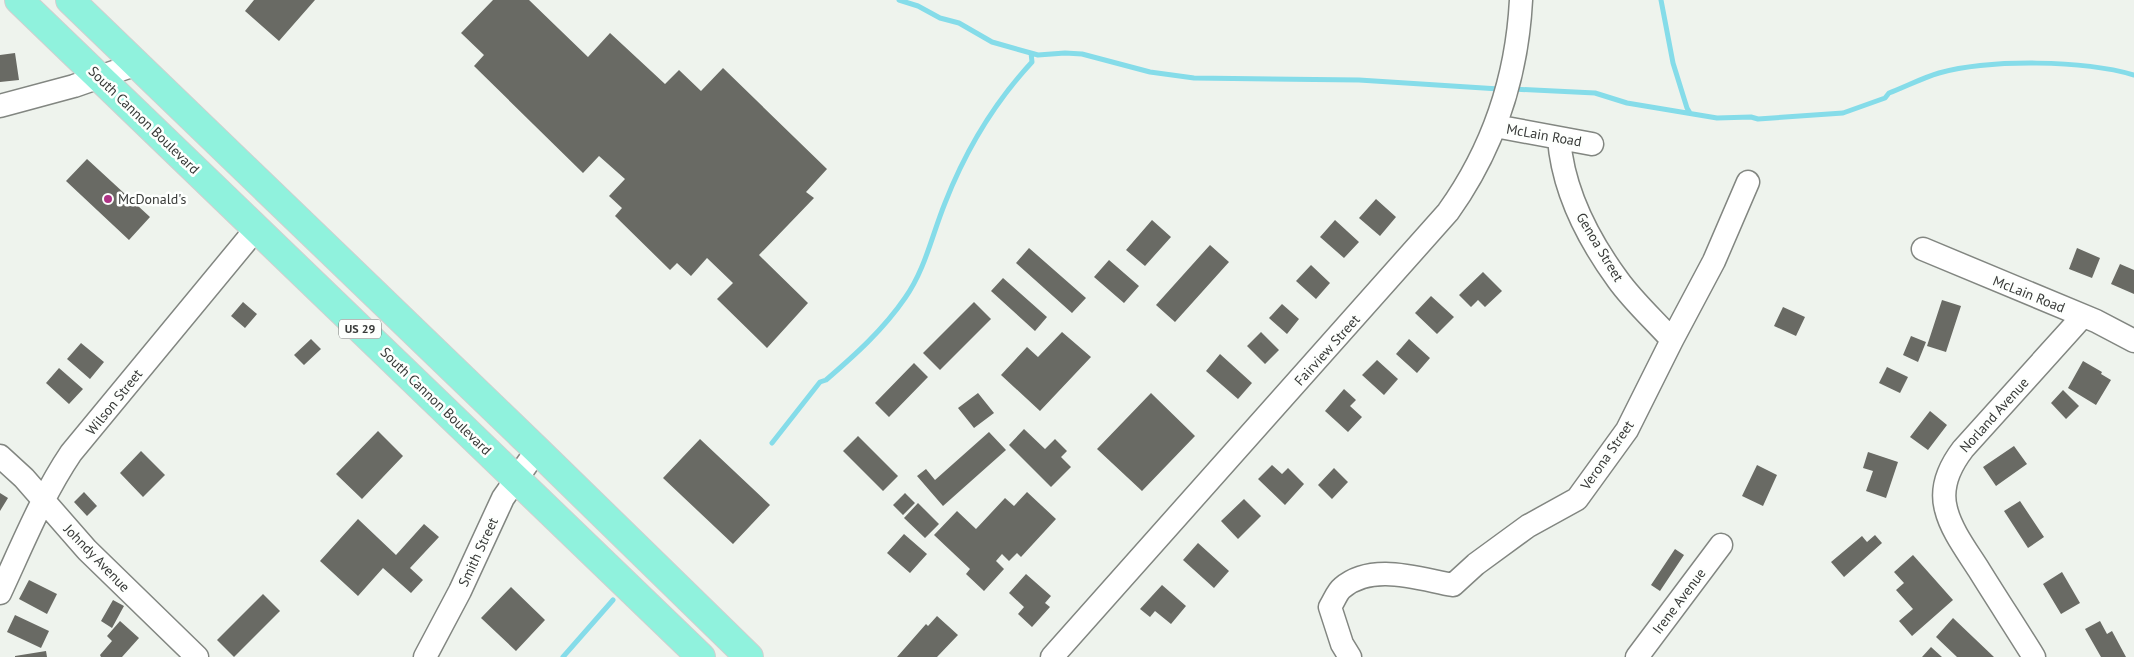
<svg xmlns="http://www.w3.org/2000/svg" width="2134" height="657" font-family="'PT Sans',sans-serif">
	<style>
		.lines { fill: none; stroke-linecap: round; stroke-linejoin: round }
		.stream { stroke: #85dce9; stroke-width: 5 }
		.building { fill: #696a64 }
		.minor-casing { stroke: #828681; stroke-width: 25 }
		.major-casing { stroke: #cfcfcf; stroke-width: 30 }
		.minor { stroke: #fff; stroke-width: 22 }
		.major { stroke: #90f2dd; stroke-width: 28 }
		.poi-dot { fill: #ae3385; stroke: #fdfffd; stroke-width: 2 }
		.labels { text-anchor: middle; stroke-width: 5; stroke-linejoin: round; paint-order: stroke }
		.shield { fill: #fdfffd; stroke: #727472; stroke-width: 1 }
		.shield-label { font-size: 12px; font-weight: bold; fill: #373937 }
		.street-label { font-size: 14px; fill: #373937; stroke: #fdfffd }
		.poi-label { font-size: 14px; fill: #373937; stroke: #fdfffd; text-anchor: start }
	</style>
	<rect width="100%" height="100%" fill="#eef3ed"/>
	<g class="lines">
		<path class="stream" d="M899 0 918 6 940 18 959 23 992 42 1038 55 1065 53 1082 54 1150 72 1194 78 1359 80 1499 89
			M1661 0 1673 63 1687 108 1690 113
			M1513 89 1595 93 1627 103 1717 118 1751 117 1758 119 1843 113 1885 98 1889 93C1905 87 1922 78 1939 73 1991 59 2083 60 2134 75
			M772 443 820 382 826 380C855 355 883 330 905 298 925 270 932 235 945 203 965 152 994 103 1032 62L1031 53
			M563 657 613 600"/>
	</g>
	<path class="building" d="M254 0H315L279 41 245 11Z
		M493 0H529L588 57 610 33 665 84 679 70 701 91 723 68 827 169 806 192 814 198 759 255 808 303 767 348 717 299 733 283 707 258 691 276 677 263 670 270 615 216 622 208 609 196 625 179 599 156 583 173 474 66 484 55 461 33Z
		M15 53 19 80 0 82V55Z
		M87 159 150 217 129 240 66 181Z
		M1376 199 1396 217 1380 236 1359 218Z
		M1152 220 1171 237 1145 266 1126 250Z
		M1335 220 1359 242 1344 258 1320 237Z
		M1210 245 1229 262 1175 322 1156 305Z
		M1029 248 1086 298 1072 313 1016 263Z
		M2077 248 2100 258 2092 278 2069 269Z
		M1109 260 1139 286 1124 303 1094 277Z
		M2120 264 2134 270V294L2111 284Z
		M1311 265 1330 283 1316 299 1296 281Z
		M1483 272 1502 291 1485 307 1478 300 1471 307 1459 295Z
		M1003 278 1047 317 1035 331 991 291Z
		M1431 296 1454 317 1437 334 1415 313Z
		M1942 300 1961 306 1946 352 1927 346Z
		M243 302 257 314 245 328 231 316Z
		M974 302 991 319 940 370 923 353Z
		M1282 304 1299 319 1287 334 1269 318Z
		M1783 307 1805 317 1796 336 1774 326Z
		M1062 332 1091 357 1040 411 1001 375 1027 347 1038 357Z
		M1261 332 1279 350 1265 364 1247 346Z
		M1911 336 1926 342 1918 362 1903 355Z
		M311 339 321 349 304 365 294 355Z
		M1409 339 1430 358 1417 373 1396 354Z
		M81 343 104 362 90 379 67 359Z
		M1220 354 1252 383 1238 399 1206 371Z
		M1377 360 1398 379 1384 395 1362 375Z
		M2083 361 2102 372 2101 374 2111 380 2096 405 2068 388Z
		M914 363 928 377 889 417 875 403Z
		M1887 367 1908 377 1900 393 1879 383Z
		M59 368 83 389 69 404 46 383Z
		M1344 389 1356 400 1350 406 1362 417 1348 432 1325 411Z
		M2063 390 2079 406 2066 419 2051 403Z
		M978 393 994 413 974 428 958 408Z
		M1151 393 1195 436 1142 491 1097 449Z
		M1930 411 1947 425 1928 450 1910 437Z
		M1024 429 1045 449 1055 439 1067 451 1061 457 1071 467 1051 487 1009 445Z
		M378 431 403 456 362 499 336 474Z
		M989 432 1006 450 943 506 917 476 926 469 935 480Z
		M858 436 898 476 883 491 843 451Z
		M700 439 770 505 733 544 663 478Z
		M2014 446 2027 464 1996 486 1983 467Z
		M141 451 165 475 143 497 120 473Z
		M1868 452 1898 462 1886 498 1866 491 1873 471 1863 468Z
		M1272 465 1282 474 1288 468 1304 484 1285 505 1258 479Z
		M1757 465 1777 475 1763 506 1742 496Z
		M1334 468 1348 482 1332 499 1318 485Z
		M84 492 97 506 87 516 74 502Z
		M1027 492 1056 519 1021 557 1017 553 1009 561 1002 554 996 561 1004 569 984 591 966 574 970 569 934 535 957 511 976 529 1005 498 1014 506Z
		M0 493 8 498 0 511Z
		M905 493 915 503 903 515 893 505Z
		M1244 499 1261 516 1238 539 1221 521Z
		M2020 501 2044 537 2028 548 2004 511Z
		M918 503 939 524 925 538 904 518Z
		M358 519 396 555 424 524 439 537 410 568 423 580 411 593 383 568 358 596 320 561Z
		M904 534 927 554 910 573 887 553Z
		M1875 535 1882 543 1844 577 1831 562 1862 536 1867 542Z
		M1198 543 1229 571 1214 588 1183 560Z
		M1675 549 1684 555 1660 591 1651 585Z
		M1913 555 1953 600 1912 636 1899 621 1913 609 1896 590 1904 583 1894 572Z
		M2062 572 2080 603 2061 614 2043 584Z
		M1026 574 1051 596 1045 603 1050 607 1032 627 1018 614 1024 607 1009 593Z
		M29 580 57 594 47 614 19 599Z
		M1162 585 1186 606 1171 624 1155 611 1150 617 1140 609Z
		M511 587 545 620 516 651 481 618Z
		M263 594 280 611 234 657 217 640Z
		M113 600 124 606 112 628 101 621Z
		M15 615 49 631 41 648 7 632Z
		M937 616 958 635 937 657H897L926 624 928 626Z
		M1953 618 1994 657H1957L1936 637Z
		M120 621 139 638 122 657H101L100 655 112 641 107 636Z
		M2100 621 2107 634 2112 631 2126 657H2101L2085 629Z
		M1931 647 1942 657H1922Z
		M46 651 47 657H15V656Z"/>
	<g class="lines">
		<g class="minor-casing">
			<path id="minor" d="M0 106 74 86 137 64
				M1495 126 1592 144
				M1559 139C1563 190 1588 239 1618 280 1633 301 1654 320 1672 340
				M1923 249 2096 321 2134 341
				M0 456 24 478 87 550 197 657
				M0 593C22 546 42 496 71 453L256 229
				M425 657 460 591 503 498 537 450
				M1052 657 1448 212C1493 149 1517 77 1521 0
				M1350 657 1342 644 1330 607C1334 601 1337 592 1342 588 1372 562 1419 579 1453 585L1476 564 1528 526 1577 499 1627 430 1672 340 1714 261 1748 182
				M1637 657 1721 545
				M2034 657C2016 628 1997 599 1979 570 1967 551 1951 530 1946 509 1940 487 1950 466 1963 449L2083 316"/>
		</g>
		<g class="major-casing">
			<path id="major" d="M19 0 701 657
				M70 0 537 450 749 657"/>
		</g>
		<use href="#minor" class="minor"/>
		<use href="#major" class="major"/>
	</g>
	<circle class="poi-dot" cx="108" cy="199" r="5"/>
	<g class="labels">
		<rect class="shield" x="339" y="319.5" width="42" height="19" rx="4"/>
		<g class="shield-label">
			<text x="360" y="333">US 29</text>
		</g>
		<g class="street-label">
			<text transform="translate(144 120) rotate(44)" y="5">South Cannon Boulevard</text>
			<text transform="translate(1544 135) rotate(10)" y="5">McLain Road</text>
			<text transform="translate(1600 247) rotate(59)" y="5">Genoa Street</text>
			<text transform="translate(2029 294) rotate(22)" y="5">McLain Road</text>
			<text transform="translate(1327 350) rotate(-48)" y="5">Fairview Street</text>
			<text transform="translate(436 401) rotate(44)" y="5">South Cannon Boulevard</text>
			<text transform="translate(114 402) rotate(-51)" y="5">Wilson Street</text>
			<text transform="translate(1994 415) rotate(-48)" y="5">Norland Avenue</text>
			<text transform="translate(1607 455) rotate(-55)" y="5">Verona Street</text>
			<text transform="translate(478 552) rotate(-65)" y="5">Smith Street</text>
			<text transform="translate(97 558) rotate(46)" y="5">Johndy Avenue</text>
			<text transform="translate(1679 601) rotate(-53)" y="5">Irene Avenue</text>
		</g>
		<g class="poi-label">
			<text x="118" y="204">McDonald's</text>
		</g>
	</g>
</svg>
